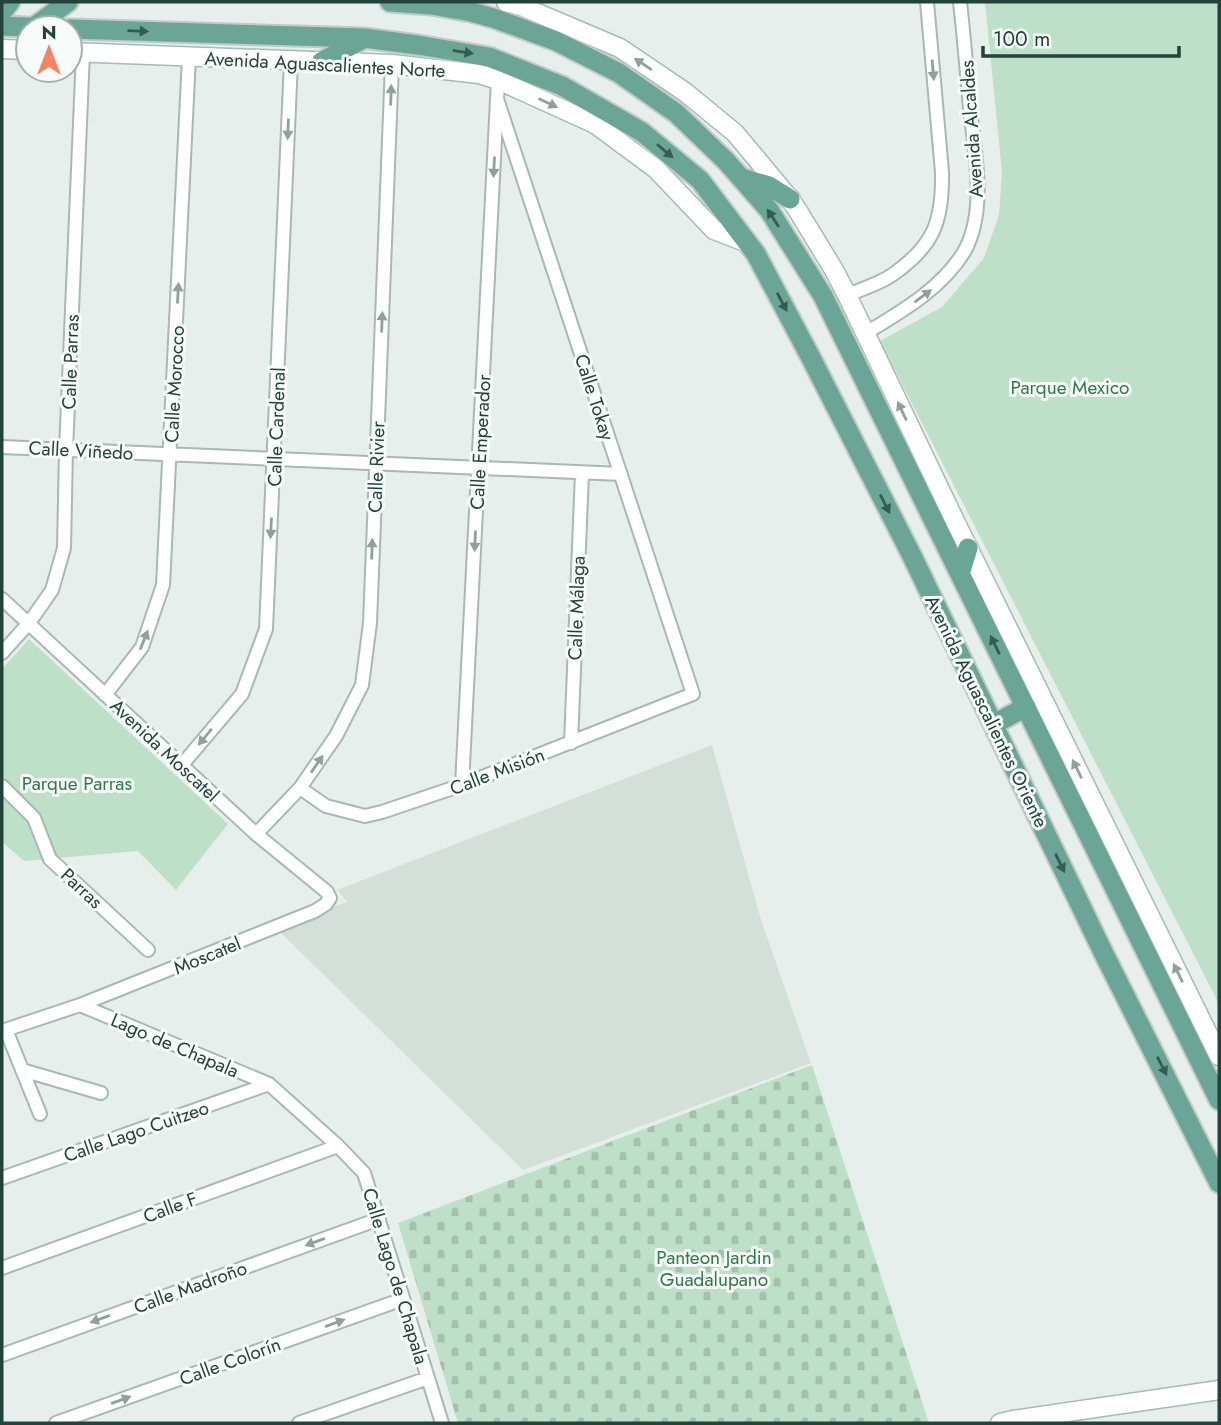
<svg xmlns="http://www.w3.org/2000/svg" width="1221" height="1425" font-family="Jost,sans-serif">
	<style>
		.built { fill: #d4dfda }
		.cemetery { fill: url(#cemetery-stones) }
		.park { fill: #bfe0c8 }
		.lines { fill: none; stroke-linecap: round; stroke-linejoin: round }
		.street-casing { stroke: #a8b8b2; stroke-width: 16 }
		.secondary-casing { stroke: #a4bbb3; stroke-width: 21 }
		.primary-casing { stroke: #c2cac8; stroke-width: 23 }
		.street { stroke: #fff; stroke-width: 12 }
		.secondary { stroke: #fff; stroke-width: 18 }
		.primary { stroke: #6aa596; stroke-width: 19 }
		.oneway { fill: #365b51 }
		.oneway2 { fill: #92a09c }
		.labels { text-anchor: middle; stroke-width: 6; stroke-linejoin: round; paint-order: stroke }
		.street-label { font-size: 19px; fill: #24423a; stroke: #f7fbf9 }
		.park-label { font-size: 19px; fill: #2d7a4b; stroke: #f7fbf9 }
	</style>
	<defs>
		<pattern id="cemetery-stones" width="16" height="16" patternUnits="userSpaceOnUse" patternTransform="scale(1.75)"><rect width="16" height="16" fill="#bfe0c8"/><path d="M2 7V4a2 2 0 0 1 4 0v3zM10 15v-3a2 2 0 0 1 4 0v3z" fill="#a4c1ad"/></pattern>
	</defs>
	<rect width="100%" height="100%" fill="#e6efeb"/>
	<path class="built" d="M712 745 761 920 811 1063 523 1170 275 927 347 902 337 890Z"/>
	<path class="cemetery" d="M812 1065 929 1423H458L398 1223Z"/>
	<path class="park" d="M985 2H1219V1004L880 341 942 307 984 258 999 215 1002 172Z
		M29 639 228 824 176 890 138 851 24 861 2 842V669Z"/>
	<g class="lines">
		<g class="street-casing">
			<path id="street" d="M847 295C862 289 879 284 892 275 934 246 943 221 942 172L927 2
				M866 333C902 311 941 289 964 252 987 212 975 153 970 109 967 73 964 38 960 2
				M2 447 621 474
				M2 599 256 834 327 892 330 898 326 904 315 911 80 1005 2 1031
				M2 653 29 623 52 590 64 548 66 450 83 53
				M105 695 142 647 163 585 189 57
				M571 743 582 473
				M181 766 242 694 266 629 291 61
				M462 785 498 80
				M2 786 34 818 50 859 148 950
				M300 788 326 806 365 816 382 812 462 785 693 694 497 99
				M256 834 300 788 336 736 362 685 370 623 392 64
				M80 1005 269 1084 338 1146 364 1173 442 1423
				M6 1030 40 1114
				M22 1070 101 1093
				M2 1178 269 1084
				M2 1268 338 1146
				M2 1355 379 1219
				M56 1423 403 1299
				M299 1423 428 1378"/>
		</g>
		<g class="secondary-casing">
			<path id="secondary" d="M506 2 521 6 620 48 685 92 735 133 790 199 798 211 834 270 847 295 956 523 1219 1056
				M2 49 28 50
				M70 52 392 64 479 74 498 80 595 124 656 169 714 230 748 243
				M1000 1423 1013 1420 1219 1390"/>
		</g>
		<g class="primary-casing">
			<path id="primary" d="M390 2 431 5 471 12 493 18 556 41 619 73 676 113 726 161 769 210 823 296 1219 1100
				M2 12 10 2
				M2 26 50 28
				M34 27 68 2
				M70 29 364 38 418 45 489 57 562 86 642 132 700 180 756 254 810 356 912 556 1104 954 1219 1183
				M321 62 363 39
				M741 178 769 186 790 199
				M960 574 968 548
				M994 724 1026 707"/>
		</g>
		<use href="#street" class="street"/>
		<use href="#secondary" class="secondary"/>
		<use href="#primary" class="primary"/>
	</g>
	<defs><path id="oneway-solid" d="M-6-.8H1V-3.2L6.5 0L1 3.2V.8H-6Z" transform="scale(1.75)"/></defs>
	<g class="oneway">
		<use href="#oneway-solid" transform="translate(138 31) rotate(2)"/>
		<use href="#oneway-solid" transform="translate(463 52) rotate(9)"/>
		<use href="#oneway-solid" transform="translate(665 151) rotate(40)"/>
		<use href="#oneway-solid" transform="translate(773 218) rotate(-123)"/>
		<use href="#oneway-solid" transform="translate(782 302) rotate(62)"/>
		<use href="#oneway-solid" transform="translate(885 504) rotate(63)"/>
		<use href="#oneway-solid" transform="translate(995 645) rotate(-116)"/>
		<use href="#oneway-solid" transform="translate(1060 863) rotate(64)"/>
		<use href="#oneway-solid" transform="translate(1162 1066) rotate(63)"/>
	</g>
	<g class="oneway2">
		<use href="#oneway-solid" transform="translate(643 64) rotate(-146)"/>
		<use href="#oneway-solid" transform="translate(933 70) rotate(85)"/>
		<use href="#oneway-solid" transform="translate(391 95) rotate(-88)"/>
		<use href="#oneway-solid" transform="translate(548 103) rotate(25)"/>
		<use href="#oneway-solid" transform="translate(288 129) rotate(92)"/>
		<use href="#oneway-solid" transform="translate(494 167) rotate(93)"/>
		<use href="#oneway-solid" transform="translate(178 293) rotate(-87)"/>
		<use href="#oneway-solid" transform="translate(923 296) rotate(-36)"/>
		<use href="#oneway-solid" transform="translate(382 322) rotate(-88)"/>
		<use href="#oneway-solid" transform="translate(902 411) rotate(-115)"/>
		<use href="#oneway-solid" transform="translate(271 528) rotate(93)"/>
		<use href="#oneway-solid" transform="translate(475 541) rotate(93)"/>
		<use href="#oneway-solid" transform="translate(372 549) rotate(-88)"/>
		<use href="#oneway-solid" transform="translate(144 640) rotate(-68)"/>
		<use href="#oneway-solid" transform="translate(205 737) rotate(130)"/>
		<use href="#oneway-solid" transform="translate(317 764) rotate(-55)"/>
		<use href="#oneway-solid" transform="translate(1077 769) rotate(-116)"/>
		<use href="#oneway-solid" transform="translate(1178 973) rotate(-116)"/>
		<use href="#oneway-solid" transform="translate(315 1242) rotate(160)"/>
		<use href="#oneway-solid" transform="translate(100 1319) rotate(160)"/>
		<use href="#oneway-solid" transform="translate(335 1323) rotate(-20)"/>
		<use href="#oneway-solid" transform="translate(121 1400) rotate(-20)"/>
	</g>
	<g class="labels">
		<g class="street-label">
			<text transform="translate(325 64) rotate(3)" y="7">Avenida Aguascalientes Norte</text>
			<text transform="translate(971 129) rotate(-94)" y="7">Avenida Alcaldes</text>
			<text transform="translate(70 362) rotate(-88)" y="7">Calle Parras</text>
			<text transform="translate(174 384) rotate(-87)" y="7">Calle Morocco</text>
			<text transform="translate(595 397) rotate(72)" y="7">Calle Tokay</text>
			<text transform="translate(276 427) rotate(-88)" y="7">Calle Cardenal</text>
			<text transform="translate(480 442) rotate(-87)" y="7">Calle Emperador</text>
			<text transform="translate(81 450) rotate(3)" y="7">Calle Viñedo</text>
			<text transform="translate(376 467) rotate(-88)" y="7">Calle Rivier</text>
			<text transform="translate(576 608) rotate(-88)" y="7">Calle Málaga</text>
			<text transform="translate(987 711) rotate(64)" y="7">Avenida Aguascalientes Oriente</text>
			<text transform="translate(165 750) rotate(43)" y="7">Avenida Moscatel</text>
			<text transform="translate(497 771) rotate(-21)" y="7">Calle Misión</text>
			<text transform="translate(82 888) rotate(43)" y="7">Parras</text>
			<text transform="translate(207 955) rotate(-22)" y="7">Moscatel</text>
			<text transform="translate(175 1045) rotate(23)" y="7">Lago de Chapala</text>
			<text transform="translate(136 1131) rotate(-19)" y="7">Calle Lago Cuitzeo</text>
			<text transform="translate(170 1207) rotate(-20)" y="7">Calle F</text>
			<text transform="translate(396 1276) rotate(73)" y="7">Calle Lago de Chapala</text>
			<text transform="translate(190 1287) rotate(-20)" y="7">Calle Madroño</text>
			<text transform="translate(230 1361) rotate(-20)" y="7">Calle Colorín</text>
		</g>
		<g class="park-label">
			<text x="1070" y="394">Parque Mexico</text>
			<text x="77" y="790">Parque Parras</text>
			<text x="714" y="1264">Panteon Jardin<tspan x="714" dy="22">Guadalupano</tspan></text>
		</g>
	</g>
	<rect width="1221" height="1425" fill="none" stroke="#24423a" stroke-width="7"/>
	<g transform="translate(49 49)"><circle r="33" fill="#f7fbf9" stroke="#a3b1ad" stroke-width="2"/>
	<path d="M0-5L12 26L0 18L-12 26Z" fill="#f4845f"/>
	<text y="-10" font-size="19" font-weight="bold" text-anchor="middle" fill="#24423a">N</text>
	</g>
	<path d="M983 46v10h196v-10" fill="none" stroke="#24423a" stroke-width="3.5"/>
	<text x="993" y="46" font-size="21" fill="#24423a" stroke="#f7fbf9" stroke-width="5" paint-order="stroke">100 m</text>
</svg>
